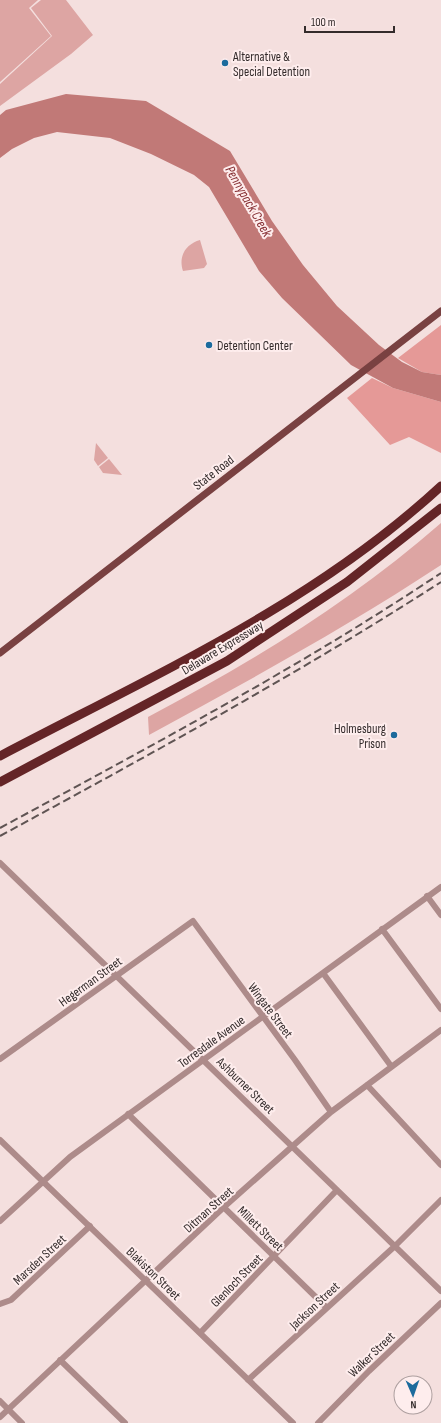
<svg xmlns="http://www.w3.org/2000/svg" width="441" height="1423" font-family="'Sofia Sans Condensed',sans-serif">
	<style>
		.green { fill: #dda5a3 }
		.forest { fill: #e59997 }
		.water { fill: #c17977 }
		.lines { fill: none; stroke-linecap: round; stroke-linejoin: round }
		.minor { stroke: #ad8b8a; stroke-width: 6 }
		.major { stroke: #794141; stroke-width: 7 }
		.highway { stroke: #642527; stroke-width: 9 }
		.rail { stroke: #5f5453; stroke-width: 2; stroke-dasharray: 8 4; stroke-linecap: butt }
		.poi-dot { fill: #1c6b9d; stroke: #feeded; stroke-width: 1.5 }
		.labels { text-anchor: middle; stroke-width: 4; stroke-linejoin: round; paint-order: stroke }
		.poi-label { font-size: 13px; fill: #332b2b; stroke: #feeded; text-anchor: start }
		.street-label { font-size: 13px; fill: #332b2b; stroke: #feeded }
		.water-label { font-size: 14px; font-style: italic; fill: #842c30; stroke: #feeded }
	</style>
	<rect width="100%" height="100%" fill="#f4dfde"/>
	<path class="green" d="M0 0H38L29 8 51 36 0 82Z
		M41 0H66L93 35 71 54 0 106V84L52 36 31 8Z
		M200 240 207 264 204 268 183 271C178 256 186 244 200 240Z
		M96 443 108 458 98 466 94 460Z
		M109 459 122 475 103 473 99 467Z
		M441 523V565C347 627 248 681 149 735L148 717C252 662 352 601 441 523Z"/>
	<path class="forest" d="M441 325V375L422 372 398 358Z
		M372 378 393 388 441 402V453L409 437 390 445 347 398Z"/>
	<path class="water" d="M66 94 146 101 230 151 272 221 303 265 337 306 379 345 402 362 422 372 441 375V402L393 388 351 365 282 298 259 271 209 187 194 175 151 154 110 138 57 132 34 138 12 149 0 158V115L6 110Z"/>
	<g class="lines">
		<path class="minor" d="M0 863 441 1291
			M427 896 441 915
			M382 929 441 1009
			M323 973 391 1066
			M0 1059 193 921 295 1060 331 1112
			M367 1085 441 1165
			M128 1114 327 1308
			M0 1140 293 1423
			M0 1221 70 1157 441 887
			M0 1304 11 1300 90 1226
			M200 1333 337 1190
			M60 1360 125 1423
			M248 1380 395 1246 441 1200
			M0 1401 22 1423
			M0 1417 224 1207 331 1112 441 1030
			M318 1423 369 1371 441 1303"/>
		<path class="major" d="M0 653 441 311"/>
		<path class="highway" d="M0 756C152 676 314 604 441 486
			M0 782 227 661 347 582 441 508"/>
		<path class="rail" d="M0 828C149 747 300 667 441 573
			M0 836C149 755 298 674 441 582"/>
	</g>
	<g class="poi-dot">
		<circle cx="225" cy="63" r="4"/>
		<circle cx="209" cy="345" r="4"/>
		<circle cx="394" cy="735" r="4"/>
	</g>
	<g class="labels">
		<g class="poi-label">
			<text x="233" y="61">Alternative &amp;<tspan x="233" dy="15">Special Detention</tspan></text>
			<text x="217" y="350">Detention Center</text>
			<text x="386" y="733" text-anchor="end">Holmesburg<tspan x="386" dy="15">Prison</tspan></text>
		</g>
		<g class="street-label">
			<text transform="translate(213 472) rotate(-38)" y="5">State Road</text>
			<text transform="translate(222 647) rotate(-31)" y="5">Delaware Expressway</text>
			<text transform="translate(90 981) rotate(-36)" y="5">Hegerman Street</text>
			<text transform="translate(271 1010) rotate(53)" y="5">Wingate Street</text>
			<text transform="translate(211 1041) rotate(-36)" y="5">Torresdale Avenue</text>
			<text transform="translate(246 1085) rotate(44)" y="5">Ashburner Street</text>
			<text transform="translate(208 1209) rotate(-42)" y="5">Ditman Street</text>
			<text transform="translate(261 1228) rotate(44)" y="5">Millett Street</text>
			<text transform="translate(39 1259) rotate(-43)" y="5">Marsden Street</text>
			<text transform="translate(154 1273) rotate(44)" y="5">Blakiston Street</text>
			<text transform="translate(236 1280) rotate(-46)" y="5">Glenloch Street</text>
			<text transform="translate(314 1305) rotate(-43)" y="5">Jackson Street</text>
			<text transform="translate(371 1354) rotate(-44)" y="5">Walker Street</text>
		</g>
		<g class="water-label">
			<text transform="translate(249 201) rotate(60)" y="5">Pennypack Creek</text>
		</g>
	</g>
	<g transform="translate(413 1395) rotate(178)"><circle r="19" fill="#feeded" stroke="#ad9f9f"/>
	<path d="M0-3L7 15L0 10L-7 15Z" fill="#1c6b9d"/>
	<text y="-6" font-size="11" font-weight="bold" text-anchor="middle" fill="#332b2b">N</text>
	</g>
	<path d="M305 26v6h89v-6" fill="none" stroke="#332b2b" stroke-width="2"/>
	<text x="311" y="26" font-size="12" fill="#332b2b" stroke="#feeded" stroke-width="3" paint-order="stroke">100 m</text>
</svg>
